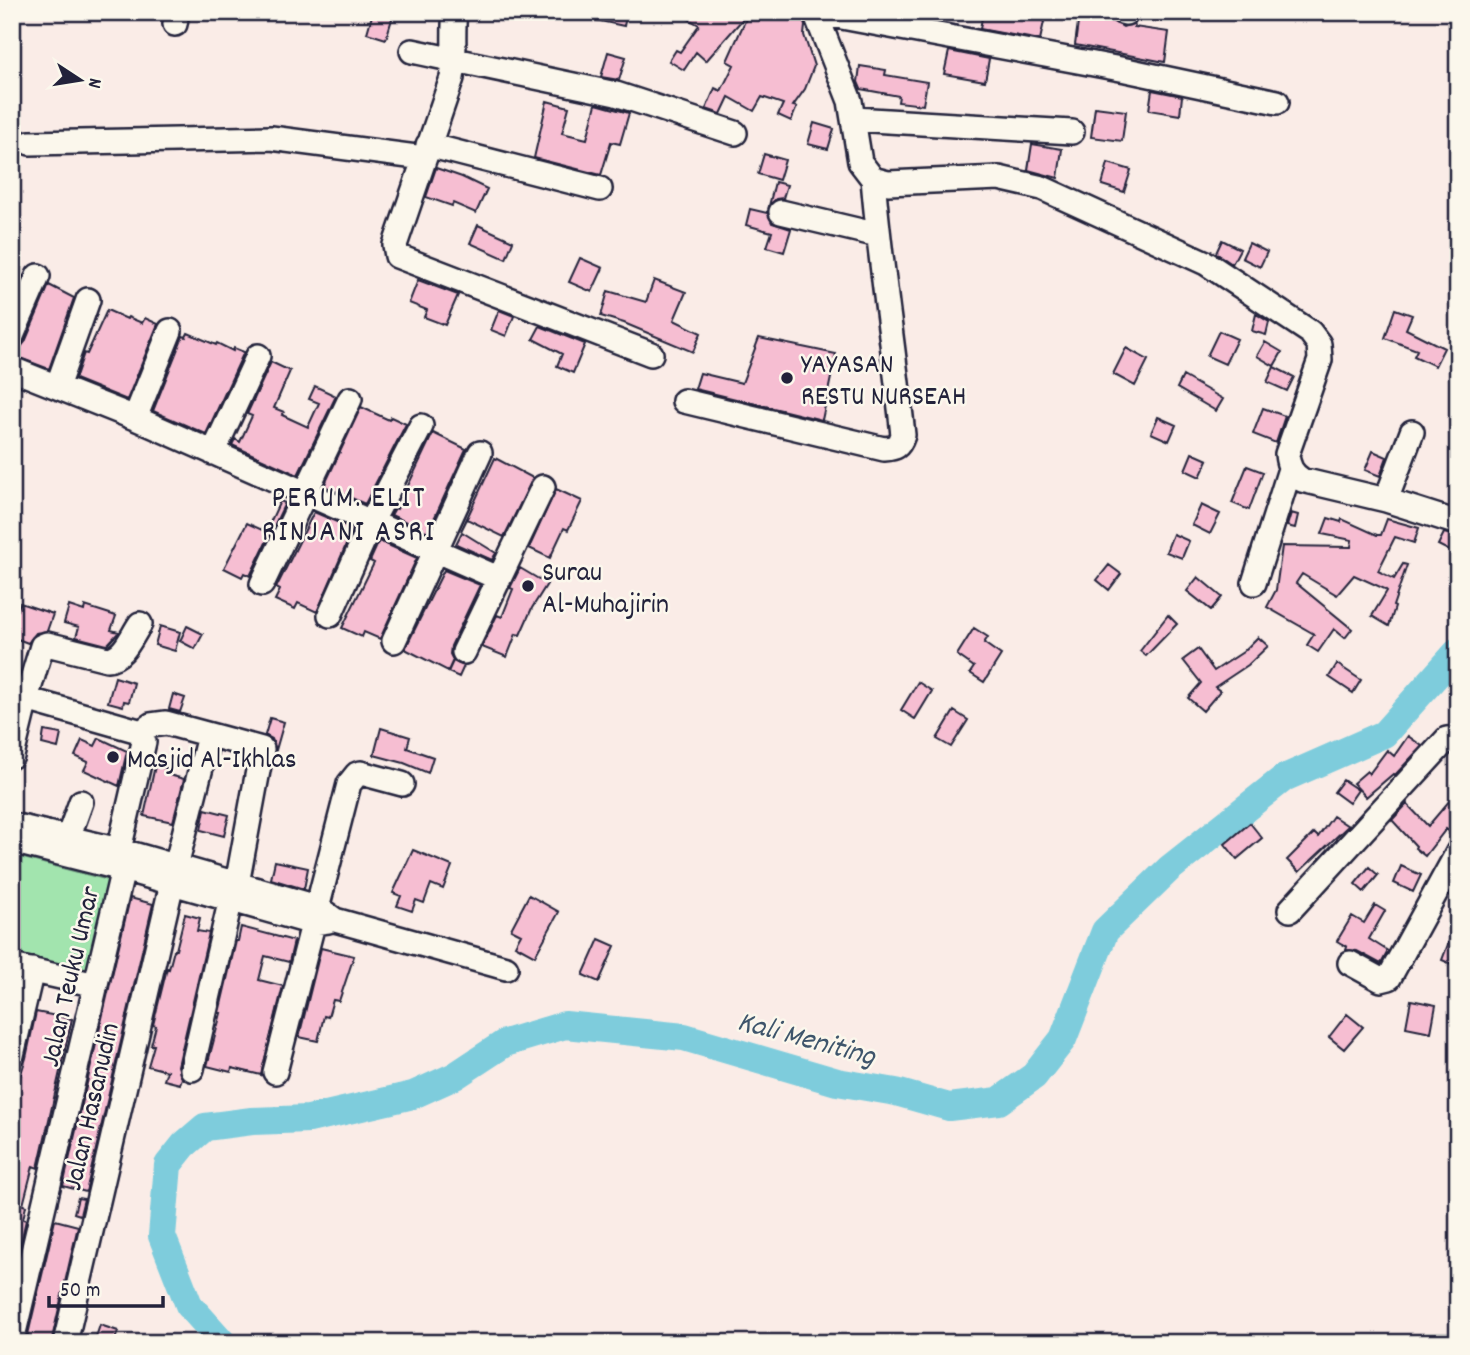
<svg xmlns="http://www.w3.org/2000/svg" width="1470" height="1355" font-family="Dekko,sans-serif">
	<style>
		.green { fill: #a2e4ae; stroke: #628374; stroke-width: 2 }
		.lines { fill: none; stroke-linecap: round; stroke-linejoin: round }
		.river { stroke: #7eccdc; stroke-width: 28 }
		.building { fill: #f6bed2; stroke: #22223b; stroke-width: 2 }
		.minor-casing { stroke: #22223b; stroke-width: 28 }
		.minor { stroke: #fbf7ec; stroke-width: 23 }
		.poi-dot { fill: #22223b; stroke: #fbf7ec; stroke-width: 2.5 }
		.labels { text-anchor: middle; stroke-width: 5; stroke-linejoin: round; paint-order: stroke }
		.poi-label { font-size: 28px; fill: #22223b; stroke: #fbf7ec; text-anchor: start }
		.street-label { font-size: 28px; fill: #22223b; stroke: #fbf7ec }
		.neighbourhood-label { font-size: 30px; letter-spacing: 2px; fill: #22223b; stroke: #fbf7ec }
		.water-label { font-size: 30px; font-style: italic; fill: #3e556b; stroke: #fbf7ec }
	</style>
	<rect width="100%" height="100%" fill="#faece7"/>
	<filter id="ink" filterUnits="userSpaceOnUse"><feTurbulence type="fractalNoise" baseFrequency=".0143" numOctaves="2"/><feDisplacementMap in="SourceGraphic" scale="14" xChannelSelector="R" yChannelSelector="G"/><feConvolveMatrix kernelMatrix="1 2 1 2 8 2 1 2 1" color-interpolation-filters="sRGB"/></filter>
	<g filter="url(#ink)">
		<path class="green" d="M12 855 113 881 88 975 12 955Z"/>
		<g class="lines">
			<path class="river" d="M223 1343 189 1305 162 1236 168 1165 184 1145 205 1127 252 1121 309 1119 413 1095 455 1076 505 1043 565 1025 684 1037 837 1082 896 1092 949 1107 999 1101 1034 1076 1063 1039 1105 931 1169 869 1284 778 1384 734 1458 651"/>
		</g>
		<path class="building" d="M373 12H394L386 39 367 33Z
			M586 12H627L624 26 586 18Z
			M676 12H749L706 61 696 52 684 70 669 61 676 50 680 52 699 25Z
			M749 12H801L805 26 804 35 814 66 805 89 793 106 797 107 791 121 778 115 783 104 762 97 754 111 729 97 721 114 706 109 715 88 721 91 734 65 727 61Z
			M983 12H1023L1045 17 1040 40 980 29Z
			M1079 15 1111 20 1123 27 1135 23 1134 27 1169 32 1165 62 1075 45Z
			M949 51 989 59 985 81 944 74Z
			M608 52 626 57 619 80 601 77Z
			M860 66 886 70 885 75 927 82 923 105 898 102 899 96 861 89 858 82Z
			M1152 90 1182 96 1180 115 1149 110Z
			M547 101 569 107 562 133 587 139 596 104 629 113 620 144 611 142 601 175 534 158Z
			M1095 107 1126 111 1122 141 1091 137Z
			M814 123 834 129 828 149 808 144Z
			M1032 144 1062 149 1058 178 1028 170Z
			M764 154 785 160 779 180 758 174Z
			M1108 163 1131 170 1124 192 1102 185Z
			M436 168 462 177 487 189 476 213 453 203 452 206 426 197Z
			M775 182 787 185 783 198 776 199 769 206Z
			M750 209 767 213V211L772 223 791 229 784 252 767 247 772 232 746 225Z
			M478 225 513 241 506 259 470 243Z
			M1222 240 1240 249 1232 264 1216 253Z
			M1249 243 1267 252 1260 267 1242 258Z
			M580 258 603 268 592 292 569 282Z
			M12 271 23 276 12 300Z
			M418 280 458 295 445 325 424 317 427 310 409 303Z
			M654 280 686 292 674 320 701 333 693 352 624 323 601 316 608 291 646 302Z
			M49 285 74 298 49 369 12 355V350L20 348 25 342Z
			M1395 309 1412 315 1406 329 1444 348 1435 366 1414 356 1417 350 1385 338Z
			M107 310 127 319 128 317 142 323 145 318 158 324 127 400 75 379 84 353 87 354Z
			M499 310 514 316 506 336 491 330Z
			M1256 314 1269 322 1266 335 1252 331Z
			M540 326 585 344 573 373 557 366 562 354 533 339Z
			M1219 331 1237 339 1225 364 1207 356Z
			M188 333 216 345 217 343 233 351 234 348 244 352 206 434 153 411 183 336 186 337Z
			M759 338 836 354 822 420 695 389 700 373 742 383Z
			M1265 342 1282 352 1274 366 1257 356Z
			M1126 348 1148 360 1135 386 1113 374Z
			M271 362 290 371 274 408 284 412 282 415 308 427 319 403 309 399 315 386 336 396 298 475 232 445 235 439 240 442 252 416 247 414Z
			M1274 367 1294 377 1287 391 1267 382Z
			M1183 376 1223 399 1216 411 1177 388Z
			M361 407 389 420 391 417 406 424 365 504 324 486Z
			M1263 408 1285 416 1276 443 1253 434Z
			M1158 417 1176 425 1169 441 1151 433Z
			M433 433 466 449 428 532 391 515 395 508 397 509Z
			M1373 451 1387 457 1380 476 1365 470Z
			M1192 453 1208 460 1200 477 1185 470Z
			M495 458 533 478 504 537 467 519 461 531Z
			M1247 466 1263 472 1249 510 1232 503Z
			M556 489 582 501 568 530 564 528 550 558 529 548Z
			M280 501 285 503 250 576 244 573 242 577 224 568 247 523 262 530 265 523 269 525Z
			M1201 505 1220 514 1210 534 1192 525Z
			M314 512 353 529 317 612 298 603 295 609 275 600 280 590 276 588Z
			M1291 513 1298 515 1295 528 1287 526Z
			M1328 518 1341 522 1342 519 1377 535H1381L1387 519 1419 528 1414 543 1395 537 1378 571 1394 579 1403 564 1407 565 1393 606 1395 607 1389 626 1372 616 1387 591 1385 589 1354 575 1337 595 1302 574 1296 583 1352 629 1345 638 1334 629 1318 652 1307 645 1314 634 1267 607 1276 590 1282 546 1351 547 1352 540 1322 534Z
			M462 532 496 553 492 560 456 544Z
			M1444 533 1458 537V555L1438 545Z
			M1173 534 1189 541 1182 558 1166 552Z
			M379 541 417 558 380 639 364 632 362 637 342 628 374 563 370 561Z
			M1109 565 1121 574 1109 590 1097 580Z
			M520 568 547 584 532 608 520 635 516 634 507 657 482 647 497 615 502 617 513 589 510 588Z
			M444 570 480 585 451 646 450 654 453 660 448 671 405 649Z
			M1198 577 1222 597 1211 610 1187 591Z
			M20 603 53 614 47 631 36 633 28 643 12 637V626Z
			M69 606 84 611 85 606 116 616 111 630 119 632 107 645 76 637 79 627 64 623Z
			M1168 615 1177 624 1146 656 1140 651Z
			M160 626 180 632 175 651 155 645Z
			M187 626 203 634 195 649 180 641Z
			M974 628 988 637 984 643 1001 655 984 682 970 673 974 667 957 655Z
			M1258 637 1268 646 1248 665 1215 687 1220 691 1203 711 1188 698 1201 683 1183 660 1198 649 1214 671 1243 652Z
			M453 661 464 666 459 677 448 672Z
			M1337 664 1361 680 1353 693 1329 677Z
			M115 677 134 683 129 702 124 701 123 706 108 702Z
			M918 682 932 691 915 719 901 710Z
			M173 694 185 698 180 712 169 709Z
			M954 711 968 720 951 747 937 739Z
			M270 718 284 722 276 750 272 739 265 735Z
			M381 728 410 737 407 748 433 757 428 773 404 763 374 755Z
			M44 731 61 734 58 748 42 744Z
			M1408 736 1422 746 1395 775 1393 774 1366 797 1353 783 1367 771 1369 774 1387 750 1394 756Z
			M99 738 127 751 119 786 84 770 88 762 75 756 82 740 95 746Z
			M155 766 166 768 165 774 184 779 173 822 144 816Z
			M1343 780 1358 790 1349 803 1334 792Z
			M1450 800 1458 806V838L1446 829 1425 856 1415 848 1416 846 1392 820 1407 804 1428 826Z
			M205 809 229 815 224 836 201 830Z
			M1333 816 1348 826 1299 872 1287 860 1314 833 1318 837Z
			M1250 823 1262 838 1237 859 1225 844Z
			M413 850 452 866 443 889 431 884 424 903 416 900 412 911 397 906 401 896 393 893Z
			M275 861 308 868 304 889 271 879Z
			M1401 866 1421 875 1413 892 1394 883Z
			M1369 867 1378 875 1364 892 1355 884Z
			M529 895 559 912 535 956 515 945 521 934 511 929Z
			M130 898 153 904 86 1192 63 1186Z
			M1375 905 1385 911 1369 939 1388 951 1381 964 1357 951 1346 950 1347 947 1337 941 1352 916 1364 923Z
			M185 914 200 918 197 931 209 933 178 1066 182 1078 180 1084 164 1080 167 1071 148 1066 154 1045H151L156 1026 153 1025 167 968 169 969 174 950H176Z
			M1457 921H1458V967L1442 960Z
			M241 927 294 941 289 962 265 956 259 980 283 986 261 1075 232 1068 231 1072 207 1066 221 1013H219L236 941H238Z
			M599 939 615 946 599 982 583 975Z
			M321 948 354 956 339 1001 333 1000 328 1017 324 1016 318 1041 299 1037Z
			M1411 1000 1436 1005 1431 1032 1406 1027Z
			M36 1012 72 1019 38 1168 33 1166 23 1205 26 1206 23 1219 26 1220 18 1254 12 1252V1092H15L26 1058Z
			M1347 1014 1363 1027 1344 1049 1329 1037Z
			M78 1198 84 1199 80 1215 74 1213Z
			M55 1220 78 1226 51 1343H26Z
			M100 1325 118 1331 114 1343H94Z"/>
		<g class="lines">
			<g class="minor-casing">
				<path id="minor" d="M455 12C452 34 456 56 452 78L395 245 397 256 651 354
					M815 12 850 101 860 162 873 179 888 183 999 178 1042 188 1206 263 1310 332 1319 344 1320 360 1287 454C1288 466 1292 474 1302 480L1386 500 1458 523
					M815 12 1126 70 1277 102
					M1122 12 1126 13
					M175 24 177 12
					M412 51 616 94 735 133
					M854 119 1072 132
					M30 143 271 138 424 158
					M428 145 600 189
					M781 212 878 235
					M12 336 38 276
					M12 369 135 418 498 578
					M57 387 88 300
					M684 401 884 449C896 448 899 447 903 435 894 349 880 264 873 178
					M135 418 170 331
					M213 453 258 356
					M1386 500 1412 432
					M1254 583 1290 469
					M262 584 350 399
					M330 615 372 521 421 426
					M394 641 480 453
					M464 652 543 487
					M26 699 135 730 140 733 144 742 119 850
					M140 733 151 725 166 723 262 749 237 884
					M12 756 26 699 42 646 47 644 107 659C124 658 131 637 140 624
					M12 825 119 850 317 907 335 920 506 968
					M68 838 81 802
					M20 843 123 869 313 923 328 921
					M176 866 209 736
					M1290 910 1447 739 1458 738
					M1350 963 1381 980 1389 978 1458 852
					M12 966 96 985
					M12 1055 32 970
					M192 1069 231 898
					M275 1072 349 784 357 774 361 773 402 784
					M12 1341 123 869
					M65 1343 172 883"/>
			</g>
			<use href="#minor" class="minor"/>
		</g>
	</g>
	<g class="poi-dot">
		<circle cx="787" cy="378" r="7"/>
		<circle cx="528" cy="586" r="7"/>
		<circle cx="113" cy="757" r="7"/>
	</g>
	<g class="labels">
		<g class="poi-label">
			<text x="801" y="372">YAYASAN<tspan x="801" dy="32">RESTU NURSEAH</tspan></text>
			<text x="542" y="580">Surau<tspan x="542" dy="32">Al-Muhajirin</tspan></text>
			<text x="127" y="767">Masjid Al-Ikhlas</text>
		</g>
		<g class="street-label">
			<text transform="translate(68 976) rotate(-77)" y="10">Jalan Teuku Umar</text>
			<text transform="translate(89 1106) rotate(-77)" y="10">Jalan Hasanudin</text>
		</g>
		<g class="neighbourhood-label">
			<text x="349" y="506">PERUM. ELIT<tspan x="349" dy="34">RINJANI ASRI</tspan></text>
		</g>
		<g class="water-label">
			<text transform="translate(807 1037) rotate(15)" y="10">Kali Meniting</text>
		</g>
	</g>
	<rect width="1470" height="1355" fill="none" stroke="#fbf7ec" stroke-width="42"/>
	<rect x="21" y="21" width="1428" height="1313" fill="none" stroke="#22223b" stroke-width="2.5" filter="url(#ink)"/>
	<g transform="translate(80 80) rotate(102)" stroke="#fbf7ec" stroke-width="5" paint-order="stroke">
	<path d="M0-5L12 26L0 18L-12 26Z" fill="#22223b"/>
	<text y="-10" font-size="19" font-weight="bold" text-anchor="middle" fill="#22223b">N</text>
	</g>
	<path d="M49 1296v10h114v-10" fill="none" stroke="#22223b" stroke-width="3.5"/>
	<text x="60" y="1296" font-size="21" fill="#22223b" stroke="#fbf7ec" stroke-width="5" paint-order="stroke">50 m</text>
</svg>
